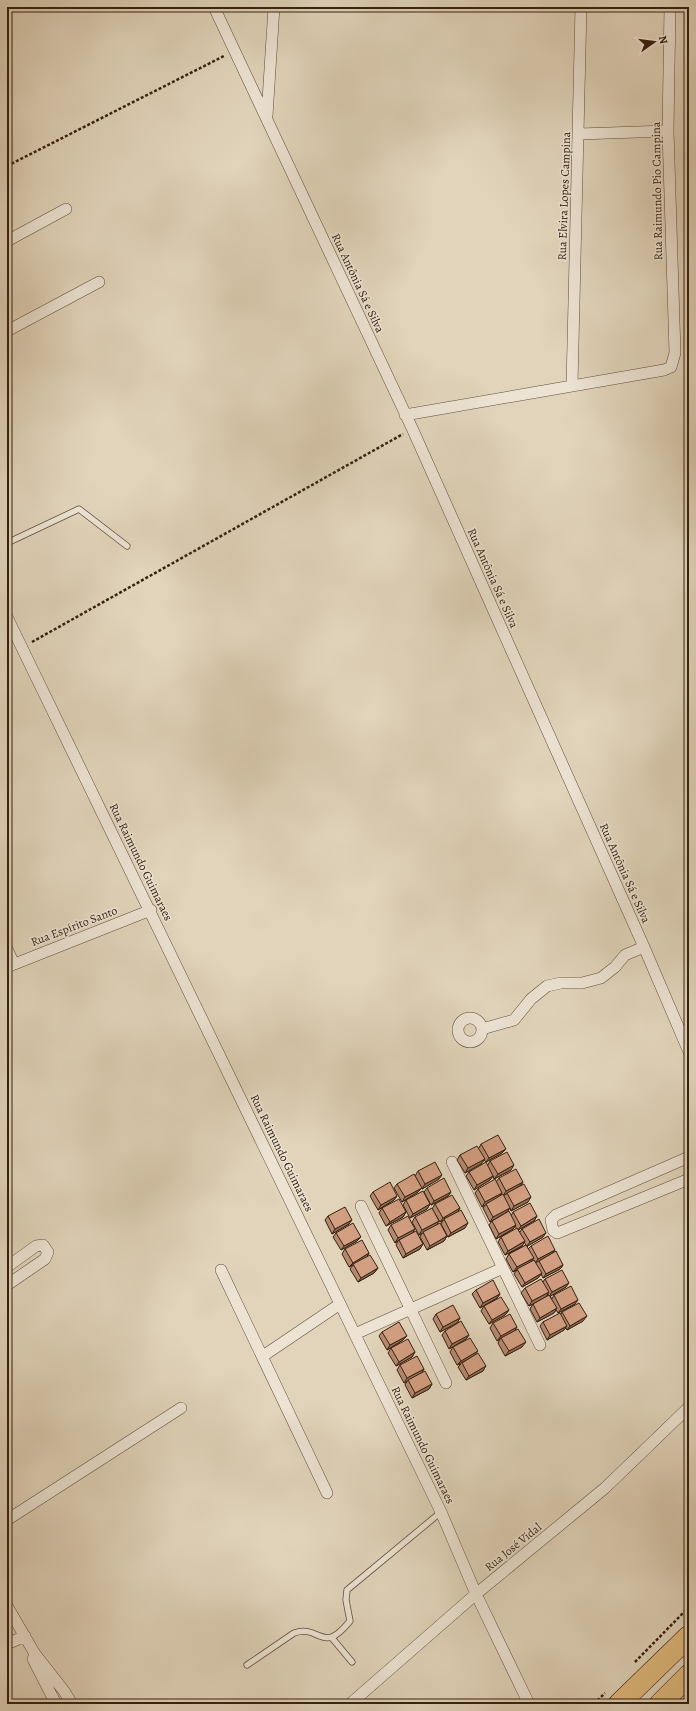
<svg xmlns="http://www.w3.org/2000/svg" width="696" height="1711" font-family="Alegreya,serif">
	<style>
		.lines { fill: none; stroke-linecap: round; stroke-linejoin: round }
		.lane-casing { stroke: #604d3a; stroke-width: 7 }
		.street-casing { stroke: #604d3a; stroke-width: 12 }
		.highway-casing { stroke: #35200f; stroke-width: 22 }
		.path { stroke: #35200f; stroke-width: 2.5; stroke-dasharray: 3 2; stroke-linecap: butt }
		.lane { stroke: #ece3d3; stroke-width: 5.5 }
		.street { stroke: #ece3d3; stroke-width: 11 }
		.highway { stroke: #e0ba7e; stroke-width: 21 }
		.wall { fill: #b58970; stroke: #35200f }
		.shaded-wall { fill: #946f5b; stroke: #35200f }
		.building { fill: #d39f82; stroke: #35200f }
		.labels { text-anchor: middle; stroke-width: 3; stroke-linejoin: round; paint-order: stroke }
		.street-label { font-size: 12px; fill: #35200f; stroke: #ece3d3 }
	</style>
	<rect width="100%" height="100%" fill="#e1d4bb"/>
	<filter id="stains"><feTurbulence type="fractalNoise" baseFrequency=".005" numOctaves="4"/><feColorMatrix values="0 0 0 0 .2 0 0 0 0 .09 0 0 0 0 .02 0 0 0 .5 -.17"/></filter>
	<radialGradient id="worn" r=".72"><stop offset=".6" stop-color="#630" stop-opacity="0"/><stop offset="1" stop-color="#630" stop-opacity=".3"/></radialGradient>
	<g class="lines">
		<g class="lane-casing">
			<path id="lane" d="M7 543 79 509 127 546
				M332 1638 352 1662
				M247 1665 294 1633C321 1624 322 1656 350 1621L346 1600 347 1590 441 1512"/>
		</g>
		<g class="street-casing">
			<path id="street" d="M214 7 412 428 644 947 689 1052
				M267 116 274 7
				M579 134 668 131
				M7 241 66 209
				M7 331 99 282
				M572 386 581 7
				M405 415 664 370 671 367 675 353 668 131 670 7
				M7 617 441 1512 476 1594 529 1704
				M7 949 14 964
				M7 967 151 910
				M458 1030a12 12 0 1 1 24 0a12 12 0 1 1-24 0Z
				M482 1029 514 1020 531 999 547 986 561 983H582L601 978 615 967 625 955 644 947
				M689 1157 556 1215 551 1220 553 1230 557 1233 560 1232 689 1179
				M452 1162 540 1345
				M361 1206 446 1383
				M7 1267 36 1246 43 1245 48 1252 45 1259 7 1285
				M221 1270 327 1493
				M355 1334 503 1268
				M263 1356 340 1304
				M7 1520 181 1408
				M7 1606 35 1654 64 1691 72 1704
				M7 1644 25 1636
				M33 1659 56 1704
				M350 1704 476 1594 605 1488 689 1407"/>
		</g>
		<g class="highway-casing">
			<path id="highway" d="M619 1704 689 1636
				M660 1704 689 1675"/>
		</g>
		<path class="path" d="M7 166 224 56
			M32 642 403 434
			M635 1662 689 1607
			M594 1704 605 1693"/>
		<use href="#lane" class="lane"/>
		<use href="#street" class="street"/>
		<use href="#highway" class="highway"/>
	</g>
	<path class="wall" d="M481 1144 506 1149 502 1153 486 1162 484 1160 481 1164 465 1173 457 1160 460 1155 479 1148Z
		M490 1161 511 1170 494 1179 493 1176 490 1180 474 1190 466 1176 469 1172 488 1165Z
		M418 1171 439 1179 422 1189 415 1176Z
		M499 1178 523 1182 521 1185 528 1202 511 1211 510 1208 507 1212 490 1222 483 1208 485 1205 482 1207 475 1193 478 1189 496 1182Z
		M397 1184 422 1188 418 1192 402 1202 394 1188Z
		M427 1188 451 1192 448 1196 431 1205 424 1192Z
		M373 1192 397 1196 394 1200 378 1210 370 1196Z
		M406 1200 430 1204 427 1209 410 1218 403 1205Z
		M435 1204 460 1208 457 1212 465 1228 448 1237 441 1224 443 1220 440 1222 432 1209Z
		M382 1208 406 1212 403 1217 386 1226 379 1213Z
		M513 1212 537 1216 534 1221 518 1230 520 1232 522 1229 543 1237 527 1246 528 1249 531 1246 553 1253 563 1265 560 1269 543 1278 541 1274 538 1278 522 1287 514 1274 517 1270 513 1272 506 1259 509 1254 526 1245 524 1242 522 1246 505 1255 498 1242 501 1237 517 1229 515 1226 513 1229 496 1239 489 1225 492 1221 511 1216Z
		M328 1216 349 1224 332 1234 325 1220Z
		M415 1217 436 1225 447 1236 444 1241 427 1250 420 1237 422 1233 419 1235 412 1222Z
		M391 1225 413 1233 420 1249 403 1258 396 1245 398 1241 395 1243 388 1230Z
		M336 1233 357 1241 341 1250 333 1237Z
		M345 1249 369 1253 367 1257 378 1268 374 1273 358 1282 350 1269 353 1265 349 1267 342 1254Z
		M545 1279 566 1287 550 1296 552 1299 554 1295 575 1304 558 1313 556 1310 554 1313 537 1322 530 1309 533 1304 548 1295V1294L546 1297 529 1306 521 1293 525 1288 543 1282Z
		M476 1290 500 1294 497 1298 480 1308 472 1294Z
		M484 1306 509 1310 505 1315 489 1324 481 1311Z
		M562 1312 583 1321 567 1330 566 1328 564 1330 547 1340 540 1326 543 1322 561 1314Z
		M436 1314 460 1318 457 1323 440 1332 433 1319Z
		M493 1323 515 1331 522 1347 505 1356 498 1343 500 1339 497 1341 490 1328Z
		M445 1331 469 1335 466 1339 449 1349 442 1335Z
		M382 1332 407 1336 403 1340 387 1350 379 1336Z
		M453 1347 475 1355 483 1371 466 1380 458 1367 461 1364 457 1365 450 1352Z
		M391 1348 415 1352 412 1357 396 1366 388 1353Z
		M400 1365 424 1369 421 1373 432 1384 429 1389 412 1398 405 1385 407 1381 404 1383 397 1370Z"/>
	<path class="shaded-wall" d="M506 1149 502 1153 486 1162 489 1158Z
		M485 1159 481 1164 465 1173 468 1168Z
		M514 1165 511 1170 494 1179 498 1174Z
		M442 1175 439 1179 422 1189 425 1184Z
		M493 1176 490 1180 474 1190 477 1185Z
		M523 1182 520 1186 503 1196 506 1191Z
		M422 1188 418 1192 402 1202 405 1197Z
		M451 1192 448 1196 431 1205 434 1201Z
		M502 1193 499 1197 482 1207 485 1202Z
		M397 1196 394 1200 378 1210 381 1205Z
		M531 1197 528 1202 511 1211 514 1206Z
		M430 1204 427 1209 410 1218 413 1214Z
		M460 1208 457 1213 440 1222 443 1218Z
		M510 1208 507 1212 490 1222 493 1217Z
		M406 1212 403 1217 386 1226 390 1222Z
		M537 1216 534 1221 518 1230 521 1226Z
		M352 1220 349 1224 332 1234 335 1229Z
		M439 1221 436 1226 419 1235 422 1230Z
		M468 1223 465 1228 448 1237 451 1233Z
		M516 1225 513 1229 496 1239 499 1234Z
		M415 1229 412 1234 399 1240 395 1243 398 1238Z
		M546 1233 543 1237 526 1247 530 1242Z
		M447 1236 444 1241 427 1250 430 1246Z
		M361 1237 357 1241 341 1250 344 1246Z
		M525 1241 522 1246 505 1255 508 1251Z
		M423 1244 420 1249 403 1258 406 1254Z
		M555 1250 552 1254 539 1261 535 1263 538 1259Z
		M369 1253 366 1258 349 1267 353 1263Z
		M534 1258 530 1263 513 1272 517 1267Z
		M563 1265 560 1269 543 1278 546 1274Z
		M378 1268 374 1273 358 1282 361 1278Z
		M542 1273 538 1278 522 1287 525 1283Z
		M569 1283 566 1287 549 1297 552 1292Z
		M549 1292 546 1297 529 1306 532 1301Z
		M500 1294 497 1298 480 1308 483 1303Z
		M578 1300 575 1304 558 1313 561 1309Z
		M557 1308 554 1313 537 1322 540 1318Z
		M509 1310 505 1315 489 1324 492 1320Z
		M587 1316 583 1321 567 1330 570 1326Z
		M460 1318 457 1323 440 1332 443 1327Z
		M567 1326 564 1330 547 1340 550 1335Z
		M517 1327 514 1332 501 1338 497 1341 501 1336Z
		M469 1335 466 1339 449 1349 452 1344Z
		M407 1336 403 1340 387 1350 390 1345Z
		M526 1342 522 1347 505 1356 509 1351Z
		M478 1351 474 1356 457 1365 461 1361Z
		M415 1352 412 1357 396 1366 399 1362Z
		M486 1366 483 1371 466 1380 469 1376Z
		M424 1369 421 1374 404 1383 407 1378Z
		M432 1384 429 1389 412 1398 415 1393Z"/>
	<path class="building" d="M498 1135 506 1149 489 1158 481 1144Z
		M477 1146 485 1159 468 1168 460 1155Z
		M507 1152 514 1165 498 1174 490 1161Z
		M435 1162 442 1175 425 1184 418 1171Z
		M486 1162 493 1176 477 1185 469 1172Z
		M516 1169 523 1182 506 1191 499 1178Z
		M414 1174 422 1188 405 1197 397 1184Z
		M444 1178 451 1192 434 1201 427 1188Z
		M495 1179 502 1193 485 1202 478 1189Z
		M390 1182 397 1196 381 1205 373 1192Z
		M524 1184 531 1197 514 1206 507 1193Z
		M423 1191 430 1204 413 1214 406 1200Z
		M503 1194 510 1208 493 1217 486 1204Z
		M452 1195 460 1208 443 1218 435 1204Z
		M399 1199 406 1212 390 1222 382 1208Z
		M530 1203 537 1216 521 1226 513 1212Z
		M345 1207 352 1220 335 1229 328 1216Z
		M432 1208 439 1221 422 1230 415 1217Z
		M461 1210 468 1223 451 1233 444 1219Z
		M509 1211 516 1225 499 1234 492 1221Z
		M408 1216 415 1229 398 1238 391 1225Z
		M539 1219 546 1233 530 1242 522 1229Z
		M353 1223 361 1237 344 1246 336 1233Z
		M440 1223 447 1236 430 1246 423 1232Z
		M517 1228 525 1241 508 1251 501 1237Z
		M416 1231 423 1244 406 1254 399 1240Z
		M548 1236 555 1250 538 1259 531 1246Z
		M362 1240 369 1253 353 1263 345 1249Z
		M526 1245 534 1258 517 1267 509 1254Z
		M556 1251 563 1265 546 1274 539 1261Z
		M370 1255 378 1268 361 1278 353 1264Z
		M534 1260 542 1273 525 1283 517 1269Z
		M562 1270 569 1283 552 1292 545 1279Z
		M541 1279 549 1292 532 1301 525 1288Z
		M493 1280 500 1294 483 1303 476 1290Z
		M571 1286 578 1300 561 1309 554 1295Z
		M549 1295 557 1308 540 1318 533 1304Z
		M501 1297 509 1310 492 1320 484 1306Z
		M579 1303 587 1316 570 1326 562 1312Z
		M453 1305 460 1318 443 1327 436 1314Z
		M560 1313 567 1326 550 1335 543 1322Z
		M510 1314 517 1327 501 1336 493 1323Z
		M461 1321 469 1335 452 1344 445 1331Z
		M399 1322 407 1336 390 1345 382 1332Z
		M518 1329 526 1342 509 1351 501 1338Z
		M470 1338 478 1351 461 1361 453 1347Z
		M408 1339 415 1352 399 1362 391 1348Z
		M478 1353 486 1366 469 1376 462 1363Z
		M417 1356 424 1369 407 1378 400 1365Z
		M425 1371 432 1384 415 1393 408 1380Z"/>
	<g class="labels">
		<g class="street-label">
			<text transform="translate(657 191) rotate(-91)" y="4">Rua Raimundo Pio Campina</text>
			<text transform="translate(564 196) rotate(-88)" y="4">Rua Elvira Lopes Campina</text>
			<text transform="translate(358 283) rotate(65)" y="4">Rua Antônia Sá e Silva</text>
			<text transform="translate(493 578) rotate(66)" y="4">Rua Antônia Sá e Silva</text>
			<text transform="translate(141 862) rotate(64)" y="4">Rua Raimundo Guimaraes</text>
			<text transform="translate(625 873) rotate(66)" y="4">Rua Antônia Sá e Silva</text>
			<text transform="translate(74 926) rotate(-21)" y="4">Rua Espírito Santo</text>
			<text transform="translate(282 1153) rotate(64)" y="4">Rua Raimundo Guimaraes</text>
			<text transform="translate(423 1445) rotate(64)" y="4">Rua Raimundo Guimaraes</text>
			<text transform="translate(513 1547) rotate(-39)" y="4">Rua José Vidal</text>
		</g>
	</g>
	<rect width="696" height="1711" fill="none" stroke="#e1d4bb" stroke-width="24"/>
	<rect x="8" y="8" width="680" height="1695" fill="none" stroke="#35200f" stroke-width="2"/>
	<rect x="12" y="12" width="672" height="1687" fill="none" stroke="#35200f"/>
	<g transform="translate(654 42) rotate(76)" stroke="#ece3d3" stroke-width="3" paint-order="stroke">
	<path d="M0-3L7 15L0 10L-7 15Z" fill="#35200f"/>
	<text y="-6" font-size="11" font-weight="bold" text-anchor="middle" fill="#35200f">N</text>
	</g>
	<rect width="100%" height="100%" filter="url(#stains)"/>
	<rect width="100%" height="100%" fill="url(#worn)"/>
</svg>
